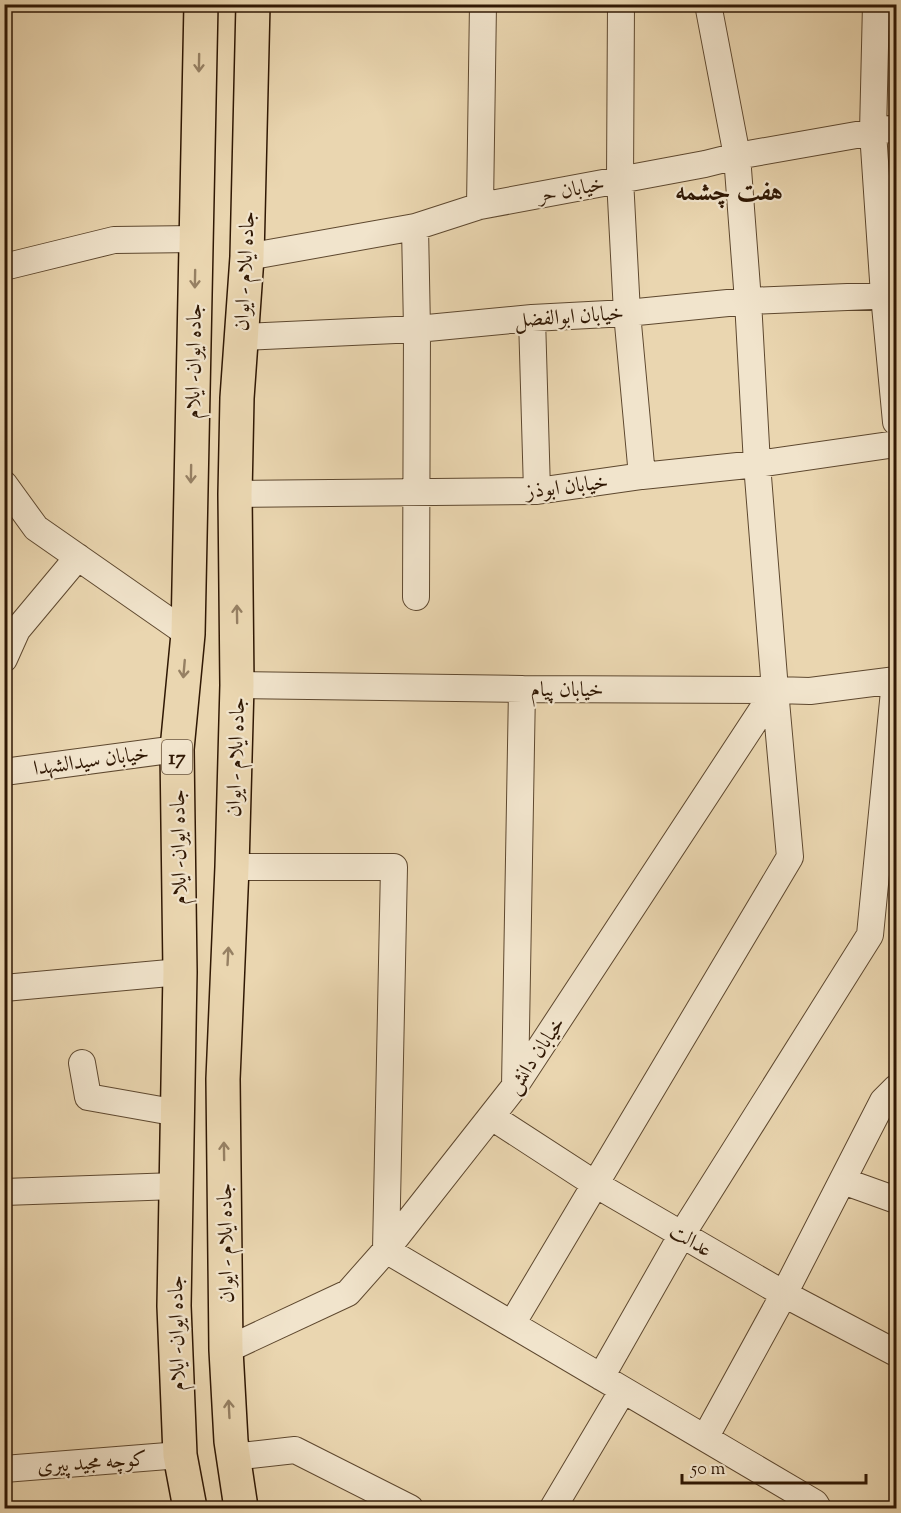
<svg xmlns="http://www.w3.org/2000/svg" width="901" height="1513" font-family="'Sorts Mill Goudy',Amiri,serif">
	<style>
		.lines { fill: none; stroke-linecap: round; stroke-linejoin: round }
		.street-casing { stroke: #5e482f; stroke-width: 28 }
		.highway-casing { stroke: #301804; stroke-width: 36 }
		.street { stroke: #f1e4cc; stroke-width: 26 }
		.highway { stroke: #ead6b0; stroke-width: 33 }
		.oneway { stroke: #968063 }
		.labels { text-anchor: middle; stroke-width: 4.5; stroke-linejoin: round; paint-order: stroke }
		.shield { fill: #f1e4cc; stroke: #6a5540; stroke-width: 1.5 }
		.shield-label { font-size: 20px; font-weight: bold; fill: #301804 }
		.street-label { font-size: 21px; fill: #301804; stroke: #f1e4cc }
		.district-label { font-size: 27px; font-weight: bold; fill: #301804; stroke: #f1e4cc }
	</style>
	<rect width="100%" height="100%" fill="#ead6b0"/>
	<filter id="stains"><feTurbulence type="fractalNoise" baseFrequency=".00333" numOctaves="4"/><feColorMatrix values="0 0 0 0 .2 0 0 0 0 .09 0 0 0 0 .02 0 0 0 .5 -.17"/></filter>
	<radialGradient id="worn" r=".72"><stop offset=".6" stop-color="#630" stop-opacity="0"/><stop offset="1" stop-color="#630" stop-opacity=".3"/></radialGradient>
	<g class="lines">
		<g class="street-casing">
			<path id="street" d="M621 4 620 179 627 313 642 476
				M876 4 873 132 884 295 896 422
				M480 206 483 4
				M415 227 417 329 416 597
				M247 257 415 227 480 206 705 164 737 156 896 128
				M4 267 114 240 195 239
				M532 318 537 491
				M241 337 417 329 532 318 627 313 748 301 896 295
				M4 484 36 528 188 634
				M235 494 537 491 642 476 757 464 896 444
				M4 659 17 630 78 557
				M237 685 522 689 775 690 810 691 896 680
				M4 772 177 749
				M232 867H394L386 1250 815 1503 818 1508
				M4 988 180 972
				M82 1063 88 1097 178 1113
				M515 1086 522 689
				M492 1117 595 1184 784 1294 896 1353
				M843 1181 896 1200
				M4 1192 176 1186
				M512 1324 790 857 775 690 757 464 748 301 737 156 708 4
				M226 1350 348 1293 386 1250 515 1086 775 690
				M601 1377 684 1231 870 935 895 681
				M705 1438 784 1294 883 1101 896 1088
				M233 1457 295 1450 410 1508
				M4 1469 180 1455
				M553 1508 623 1390"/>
		</g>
		<g class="highway-casing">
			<path id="highway" d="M190 1508 180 1455 174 1306 180 972 177 749 188 634 201 4
				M241 1508 231 1441 226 1350 223 1079 232 867 237 685 235 494 237 398 247 257 253 4"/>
		</g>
		<use href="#street" class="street"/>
		<use href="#highway" class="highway"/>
	</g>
	<defs><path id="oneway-shaft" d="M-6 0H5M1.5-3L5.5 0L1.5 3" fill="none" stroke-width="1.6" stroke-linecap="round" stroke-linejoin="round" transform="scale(1.5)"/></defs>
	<g class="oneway">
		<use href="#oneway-shaft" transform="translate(199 63) rotate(91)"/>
		<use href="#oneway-shaft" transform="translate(195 279) rotate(91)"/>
		<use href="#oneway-shaft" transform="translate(191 474) rotate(91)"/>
		<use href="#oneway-shaft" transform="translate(237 614) rotate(-91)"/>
		<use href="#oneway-shaft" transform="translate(184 669) rotate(95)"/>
		<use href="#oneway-shaft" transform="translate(228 956) rotate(-87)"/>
		<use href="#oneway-shaft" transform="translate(224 1151) rotate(-91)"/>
		<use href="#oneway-shaft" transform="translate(229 1409) rotate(-93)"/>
	</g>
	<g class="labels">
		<rect class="shield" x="162" y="740" width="30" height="34" rx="4.5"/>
		<g class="shield-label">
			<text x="177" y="764">17</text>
		</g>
		<g class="street-label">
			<text transform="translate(571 189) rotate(-11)" y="7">خیابان حر</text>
			<text transform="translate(244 271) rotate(-87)" y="7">جاده ایلام - ایوان</text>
			<text transform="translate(569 316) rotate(-4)" y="7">خیابان ابوالفضل</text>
			<text transform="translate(193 361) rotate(-89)" y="7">جاده ایوان- ایلام</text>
			<text transform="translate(567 486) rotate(-7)" y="7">خیابان ابوذز</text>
			<text x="567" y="696">خیابان پیام</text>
			<text transform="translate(235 757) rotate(-88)" y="7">جاده ایلام - ایوان</text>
			<text transform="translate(91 760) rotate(-8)" y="7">خیابان سیدالشهدا</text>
			<text transform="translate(178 847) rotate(-91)" y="7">جاده ایوان- ایلام</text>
			<text transform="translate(535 1055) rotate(-56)" y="7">خیابان دانش</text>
			<text transform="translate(691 1240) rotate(30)" y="7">عدالت</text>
			<text transform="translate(225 1243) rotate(-91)" y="7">جاده ایلام - ایوان</text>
			<text transform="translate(176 1333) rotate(-91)" y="7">جاده ایوان- ایلام</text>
			<text transform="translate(92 1462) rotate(-4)" y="7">کوچه مجید پیری</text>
		</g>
		<g class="district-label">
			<text x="729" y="200">هفت چشمه</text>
		</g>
	</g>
	<rect width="901" height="1513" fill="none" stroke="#ead6b0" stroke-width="24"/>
	<rect x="6" y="6" width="889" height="1501" fill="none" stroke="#301804" stroke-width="3"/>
	<rect x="12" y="12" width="877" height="1489" fill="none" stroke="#301804" stroke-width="1.5"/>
	<path d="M682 1474v9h184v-9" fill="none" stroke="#301804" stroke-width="3"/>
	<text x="691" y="1474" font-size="18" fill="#301804" stroke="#f1e4cc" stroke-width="4.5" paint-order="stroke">50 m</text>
	<rect width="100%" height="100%" filter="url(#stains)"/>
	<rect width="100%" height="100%" fill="url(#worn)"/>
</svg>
